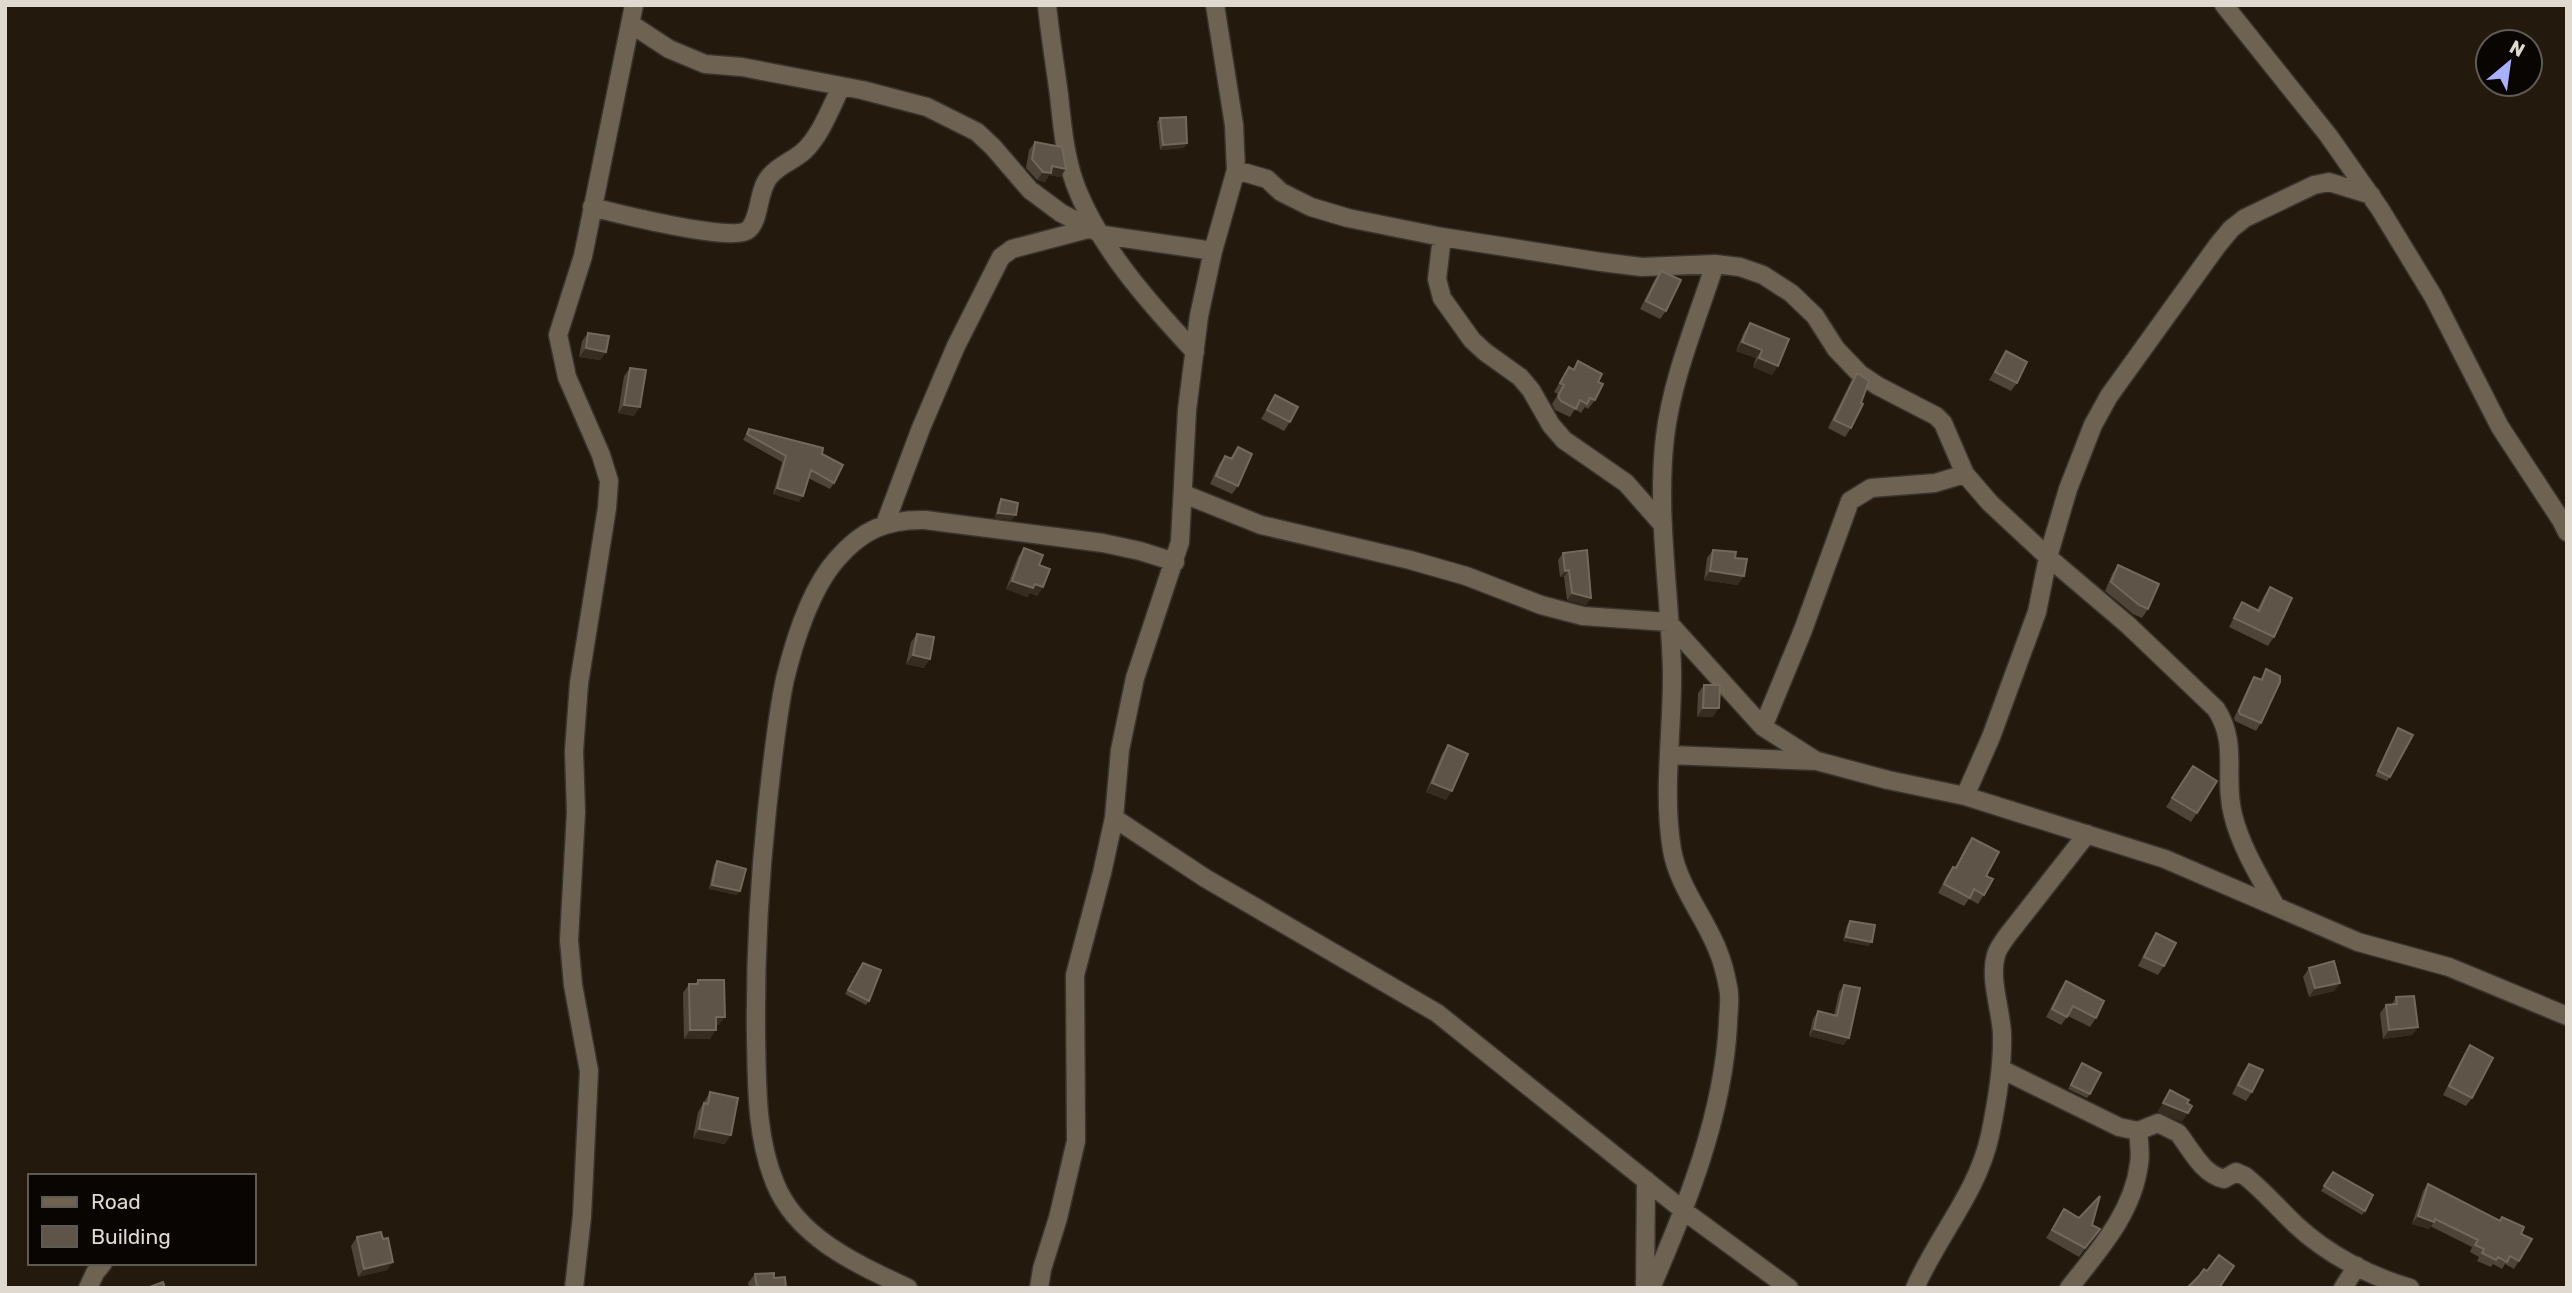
<svg xmlns="http://www.w3.org/2000/svg" width="2572" height="1293" font-family="Rubik,sans-serif">
	<style>
		.lines { fill: none; stroke-linecap: round; stroke-linejoin: round }
		.minor-casing { stroke: #3a342e; stroke-width: 21 }
		.minor { stroke: #6e6353; stroke-width: 18 }
		.wall { fill: #4e4437 }
		.shaded-wall { fill: #362c1f }
		.building { fill: #5e5447; stroke: #72695c; stroke-width: 2 }
	</style>
	<rect width="100%" height="100%" fill="#23190c"/>
	<g class="lines">
		<g class="minor-casing">
			<path id="minor" d="M1047 5C1050 35 1055 65 1059 95 1062 125 1065 156 1075 184 1098 246 1151 305 1195 352
				M2224 5 2328 135 2380 209 2433 296 2500 427 2561 520 2567 532
				M631 24 669 49 705 64 742 67 862 90 927 107 977 132 993 147 1030 190 1061 213 1103 235 1213 251
				M1236 170 1267 179 1281 192 1311 207 1348 218 1442 237 1601 262 1642 267 1715 264 1740 267 1763 275 1791 293 1815 316 1836 349 1860 374 1878 386 1936 416 1943 423 1965 474 1990 503 2048 557 2128 625 2216 709C2239 744 2223 777 2233 815 2241 847 2259 876 2275 905
				M592 207C615 213 734 243 748 230 761 219 757 190 770 176 779 165 793 161 804 151 821 135 831 107 841 87
				M1442 237 1437 279 1442 298 1472 340 1485 352 1520 377 1531 390 1551 425 1564 440 1626 483 1663 525
				M1184 494 1261 525 1410 560 1466 576 1541 605 1583 616 1668 622 1763 727 1815 760
				M885 524 921 428 956 346 1001 257 1012 249 1088 229
				M1763 727 1803 630 1850 501 1871 488 1935 483 1965 474
				M1670 755 1817 761 1888 780 1965 796 2165 859 2358 942 2449 967 2567 1016
				M1965 796 1991 737 2037 612 2048 557 2068 489 2093 425 2109 396 2217 246 2231 229 2245 218 2314 185 2329 182 2371 195
				M1114 818 1205 878 1437 1013 1684 1211 1789 1288
				M2001 1069 2119 1127 2138 1131 2158 1123 2178 1133C2191 1149 2202 1174 2224 1179L2236 1172 2245 1176C2264 1191 2279 1209 2296 1225 2327 1254 2369 1276 2410 1288
				M88 1288 95 1273 103 1263
				M574 1288 582 1216 589 1071 573 985 569 940 576 812 574 751 579 683 607 508 609 481 601 455 567 377 558 335 583 256 634 5
				M908 1288C857 1264 797 1238 775 1183 756 1137 757 1085 756 1037 755 961 759 886 767 810 772 766 776 722 785 679 794 642 811 588 837 559 862 530 887 519 925 520L1103 543 1140 551 1175 562
				M1039 1288 1042 1269 1058 1218 1076 1141 1075 975 1102 873 1114 818 1120 750 1135 678 1180 542 1187 410 1199 316 1213 251 1236 170 1234 125 1215 5
				M1645 1288 1646 1180
				M1651 1288C1687 1205 1723 1116 1728 1024 1728 1012 1731 999 1728 987 1726 976 1723 963 1718 951 1705 917 1679 888 1672 850 1662 791 1673 730 1672 670 1670 593 1656 514 1665 437 1672 378 1697 320 1715 264
				M1915 1288C1938 1235 1978 1192 1990 1135 1997 1102 2003 1068 2002 1034 2001 1009 1989 979 1996 955 1998 948 2003 942 2007 936L2087 834
				M2069 1288C2098 1251 2133 1213 2139 1164 2141 1154 2139 1142 2138 1131
				M2343 1288 2357 1266"/>
		</g>
		<use href="#minor" class="minor"/>
	</g>
	<path class="wall" d="M1160 118 1187 143 1184 148 1160 150 1157 122Z
		M1035 142 1066 169 1060 177 1049 175 1045 182 1037 180 1026 168 1029 150Z
		M1661 271 1666 311 1660 319 1640 309 1655 279Z
		M1750 323 1778 366 1772 375 1753 367 1756 358 1736 351 1744 332Z
		M588 333 606 352 600 360 579 357 582 341Z
		M2006 351 2017 383 2011 391 1989 380Z
		M1578 361 1598 382 1595 400 1588 409 1585 407 1581 413 1575 409 1570 417 1555 410 1552 404 1558 394 1554 392 1563 376 1569 367 1573 369Z
		M630 368 634 416 618 413 624 376Z
		M1857 373 1851 428 1845 437 1828 428 1851 381Z
		M1275 395 1290 422 1284 431 1261 419Z
		M749 429 822 454 834 483 830 489 808 478 799 502 773 494 782 462 743 440Z
		M1238 447V486L1232 494 1210 484 1219 464 1225 456 1230 458Z
		M1001 499 1012 520 995 518 998 504Z
		M1024 548 1039 565 1043 587 1037 596 1030 593 1027 597 1006 589 1018 557Z
		M1713 550 1735 558 1738 585 1704 580 1707 558Z
		M1563 553 1591 598 1586 605 1567 600 1564 577H1560L1558 560Z
		M2118 565 2148 609 2142 618 2133 614 2105 591 2112 574Z
		M2270 587 2274 637 2268 646 2229 627 2237 611 2242 602 2257 610 2264 596Z
		M917 634 924 668 906 664 911 642Z
		M2266 669 2261 723 2256 731 2235 721 2234 718 2249 685 2254 677 2260 680Z
		M1704 685 1713 717H1697L1698 693Z
		M2398 728 2390 777 2387 781 2375 776Z
		M1448 745 1446 800 1426 792 1442 754Z
		M2187 774 2197 813 2191 822 2166 807Z
		M1972 838 1986 876 1984 895 1978 904 1969 899 1964 906 1938 893 1947 875 1953 867 1955 868 1966 846Z
		M717 861 737 895 709 889 714 865Z
		M1850 921 1869 946 1843 941 1847 925Z
		M2156 933 2164 966 2158 975 2138 966 2150 942Z
		M863 963 869 1001 866 1005 845 994Z
		M2309 968 2340 983 2334 991 2309 997 2303 977Z
		M698 980 719 1025H716L710 1039H684L683 993 689 984H695Z
		M2066 981 2096 1018 2090 1027 2068 1016 2061 1025 2046 1017 2060 990Z
		M1844 985V1045L1809 1036 1813 1019 1818 1011 1834 1015 1839 992Z
		M2396 997 2418 1027 2412 1035 2383 1039 2380 1013 2386 1005 2392 1004Z
		M2470 1045 2472 1098 2466 1106 2443 1095 2464 1054Z
		M2082 1063 2090 1094 2087 1098 2068 1089Z
		M2249 1064 2252 1092 2246 1101 2232 1094 2243 1072Z
		M710 1092 725 1144 693 1138 698 1112Z
		M2333 1172 2365 1211 2362 1215 2321 1191Z
		M2428 1184 2499 1221 2502 1217 2521 1234 2519 1261 2514 1269 2505 1264 2502 1269 2493 1264 2491 1267 2477 1261 2479 1257 2470 1252 2472 1247 2430 1226 2429 1229 2412 1224 2423 1191Z
		M2064 1209 2100 1229 2079 1257 2046 1238Z
		M357 1237 387 1270 358 1277 351 1246Z
		M755 1274 774 1278 786 1288H749L748 1283Z"/>
	<path class="shaded-wall" d="M1187 143 1184 148 1160 150 1163 145Z
		M1052 166 1066 169 1060 177 1049 175 1045 182 1037 180 1043 172Z
		M1742 342 1762 350 1756 358 1736 351Z
		M586 348 606 352 600 360 579 357Z
		M1759 358 1778 366 1772 375 1753 367Z
		M624 405 640 407 634 416 618 413Z
		M777 488 803 496 799 502 773 494Z
		M998 513 1016 515 1012 520 995 518Z
		M1569 570 1564 577H1560L1565 571Z
		M1710 571 1744 576 1738 585 1704 580Z
		M1012 581 1035 584 1043 587 1037 596 1030 593 1027 597 1006 589Z
		M1572 593 1591 598 1586 605 1567 600Z
		M913 655 930 659 924 668 906 664Z
		M1703 708H1719L1713 717H1697Z
		M1432 783 1452 791 1446 800 1426 792Z
		M712 885 740 891 737 895 709 889Z
		M1846 937 1872 942 1869 946 1843 941Z
		M2340 983 2334 991 2309 997 2315 988Z
		M716 1017H725L719 1025H710Z
		M2418 1027 2412 1035 2383 1039 2389 1030Z
		M1814 1029 1849 1038 1844 1045 1809 1036Z
		M690 1030H716L710 1039H684Z
		M2163 1103 2188 1113 2182 1122 2157 1112Z
		M699 1129 731 1135 725 1144 693 1138Z
		M2418 1216 2434 1222 2429 1229 2412 1224Z
		M393 1262 387 1270 358 1277 364 1269Z"/>
	<path class="building" d="M1186 117 1187 143 1163 145 1160 118Z
		M1035 142 1062 147 1066 169 1052 166 1051 173 1043 172 1032 159Z
		M1661 271 1681 280 1666 311 1646 301Z
		M1750 323 1789 339 1778 366 1759 358 1762 350 1742 342Z
		M588 333 609 336 606 352 586 348Z
		M2006 351 2027 362 2017 383 1995 372Z
		M1578 361 1602 374 1598 382 1603 384 1595 400 1590 398 1587 404 1580 400 1576 409 1561 401 1558 396 1564 385 1560 383 1569 367 1574 370Z
		M630 368 646 370 640 407 624 405Z
		M1857 373 1869 381 1861 403 1863 404 1851 428 1834 420Z
		M1275 395 1298 407 1290 422 1267 410Z
		M749 429 823 448 822 454 843 465 834 483 811 470 803 496 777 488 786 456 747 434Z
		M1238 447 1252 454 1238 486 1216 476 1225 456 1232 459Z
		M1001 499 1018 503 1016 515 998 513Z
		M1024 548 1043 555 1039 565 1050 569 1043 587 1035 584 1033 588 1012 581Z
		M1587 550 1591 598 1572 593 1569 570 1565 571 1563 553Z
		M1713 550 1736 552 1735 558 1747 559 1744 576 1710 571Z
		M2118 565 2159 584 2148 609 2139 605 2111 582Z
		M2270 587 2292 598 2274 637 2234 618 2242 602 2259 611Z
		M917 634 934 637 930 659 913 655Z
		M2266 669 2280 676V682L2261 723 2240 714 2239 711 2254 677 2262 680Z
		M1704 685H1720L1719 708H1703Z
		M2398 728 2413 735 2390 777 2378 771Z
		M1448 745 1468 754 1452 791 1432 783Z
		M2193 766 2217 781 2197 813 2172 798Z
		M1972 838 1999 852 1986 876 1993 879 1984 895 1974 889 1970 898 1944 884 1953 867 1956 868Z
		M717 861 746 869 740 891 712 885Z
		M1850 921 1875 925 1872 942 1846 937Z
		M2156 933 2176 943 2164 966 2144 957Z
		M2334 961 2340 983 2315 988 2309 968Z
		M863 963 881 970 869 1001 848 990Z
		M698 980H724L725 1017H716V1030H690L689 984H698Z
		M2066 981 2104 1001 2096 1018 2073 1006 2067 1017 2052 1009Z
		M1844 985 1860 988 1849 1038 1814 1029 1818 1011 1837 1016Z
		M2414 996 2418 1027 2389 1030 2386 1005 2397 1004 2396 997Z
		M2470 1045 2493 1058 2472 1098 2449 1086Z
		M2082 1063 2101 1073 2090 1094 2071 1085Z
		M2249 1064 2263 1070 2252 1092 2238 1085Z
		M2170 1090 2189 1100 2187 1103 2192 1106 2188 1113 2163 1103Z
		M710 1092 738 1098 731 1135 699 1129 704 1103 708 1104Z
		M2333 1172 2373 1195 2365 1211 2324 1186Z
		M2428 1184 2500 1221 2502 1217 2524 1227 2521 1234 2532 1239 2519 1261 2510 1256 2507 1262 2498 1257 2496 1260 2482 1253 2484 1249 2475 1245 2478 1240 2435 1219 2434 1222 2418 1216Z
		M2100 1196 2092 1225 2100 1229 2085 1248 2052 1230 2064 1209 2079 1218Z
		M381 1232 383 1239 388 1238 393 1262 364 1269 357 1237Z
		M2219 1255 2234 1266 2219 1288H2187L2199 1276 2204 1269 2207 1271Z
		M774 1273V1278L785 1277 786 1288H757L755 1274Z
		M163 1282 165 1288H147Z"/>
	<rect width="2572" height="1293" fill="none" stroke="#dfd9d0" stroke-width="14"/>
	<rect x="28" y="1174" width="228" height="91" fill="#090502" stroke="#5f5a54" stroke-width="2"/>
	<rect x="42" y="1197" width="35" height="10" fill="#6e6353" stroke="#5f5a54" stroke-width="2"/>
	<text x="91" y="1209" font-size="21" fill="#dfd9d0">Road</text>
	<rect x="42" y="1226" width="35" height="21" fill="#5e5447" stroke="#5f5a54" stroke-width="2"/>
	<text x="91" y="1244" font-size="21" fill="#dfd9d0">Building</text>
	<g transform="translate(2509 63) rotate(29)"><circle r="33" fill="#090502" stroke="#5f5a54" stroke-width="2"/>
	<path d="M0-5L12 26L0 18L-12 26Z" fill="#a9b0fc"/>
	<text y="-10" font-size="19" font-weight="bold" text-anchor="middle" fill="#dfd9d0">N</text>
	</g>
</svg>
